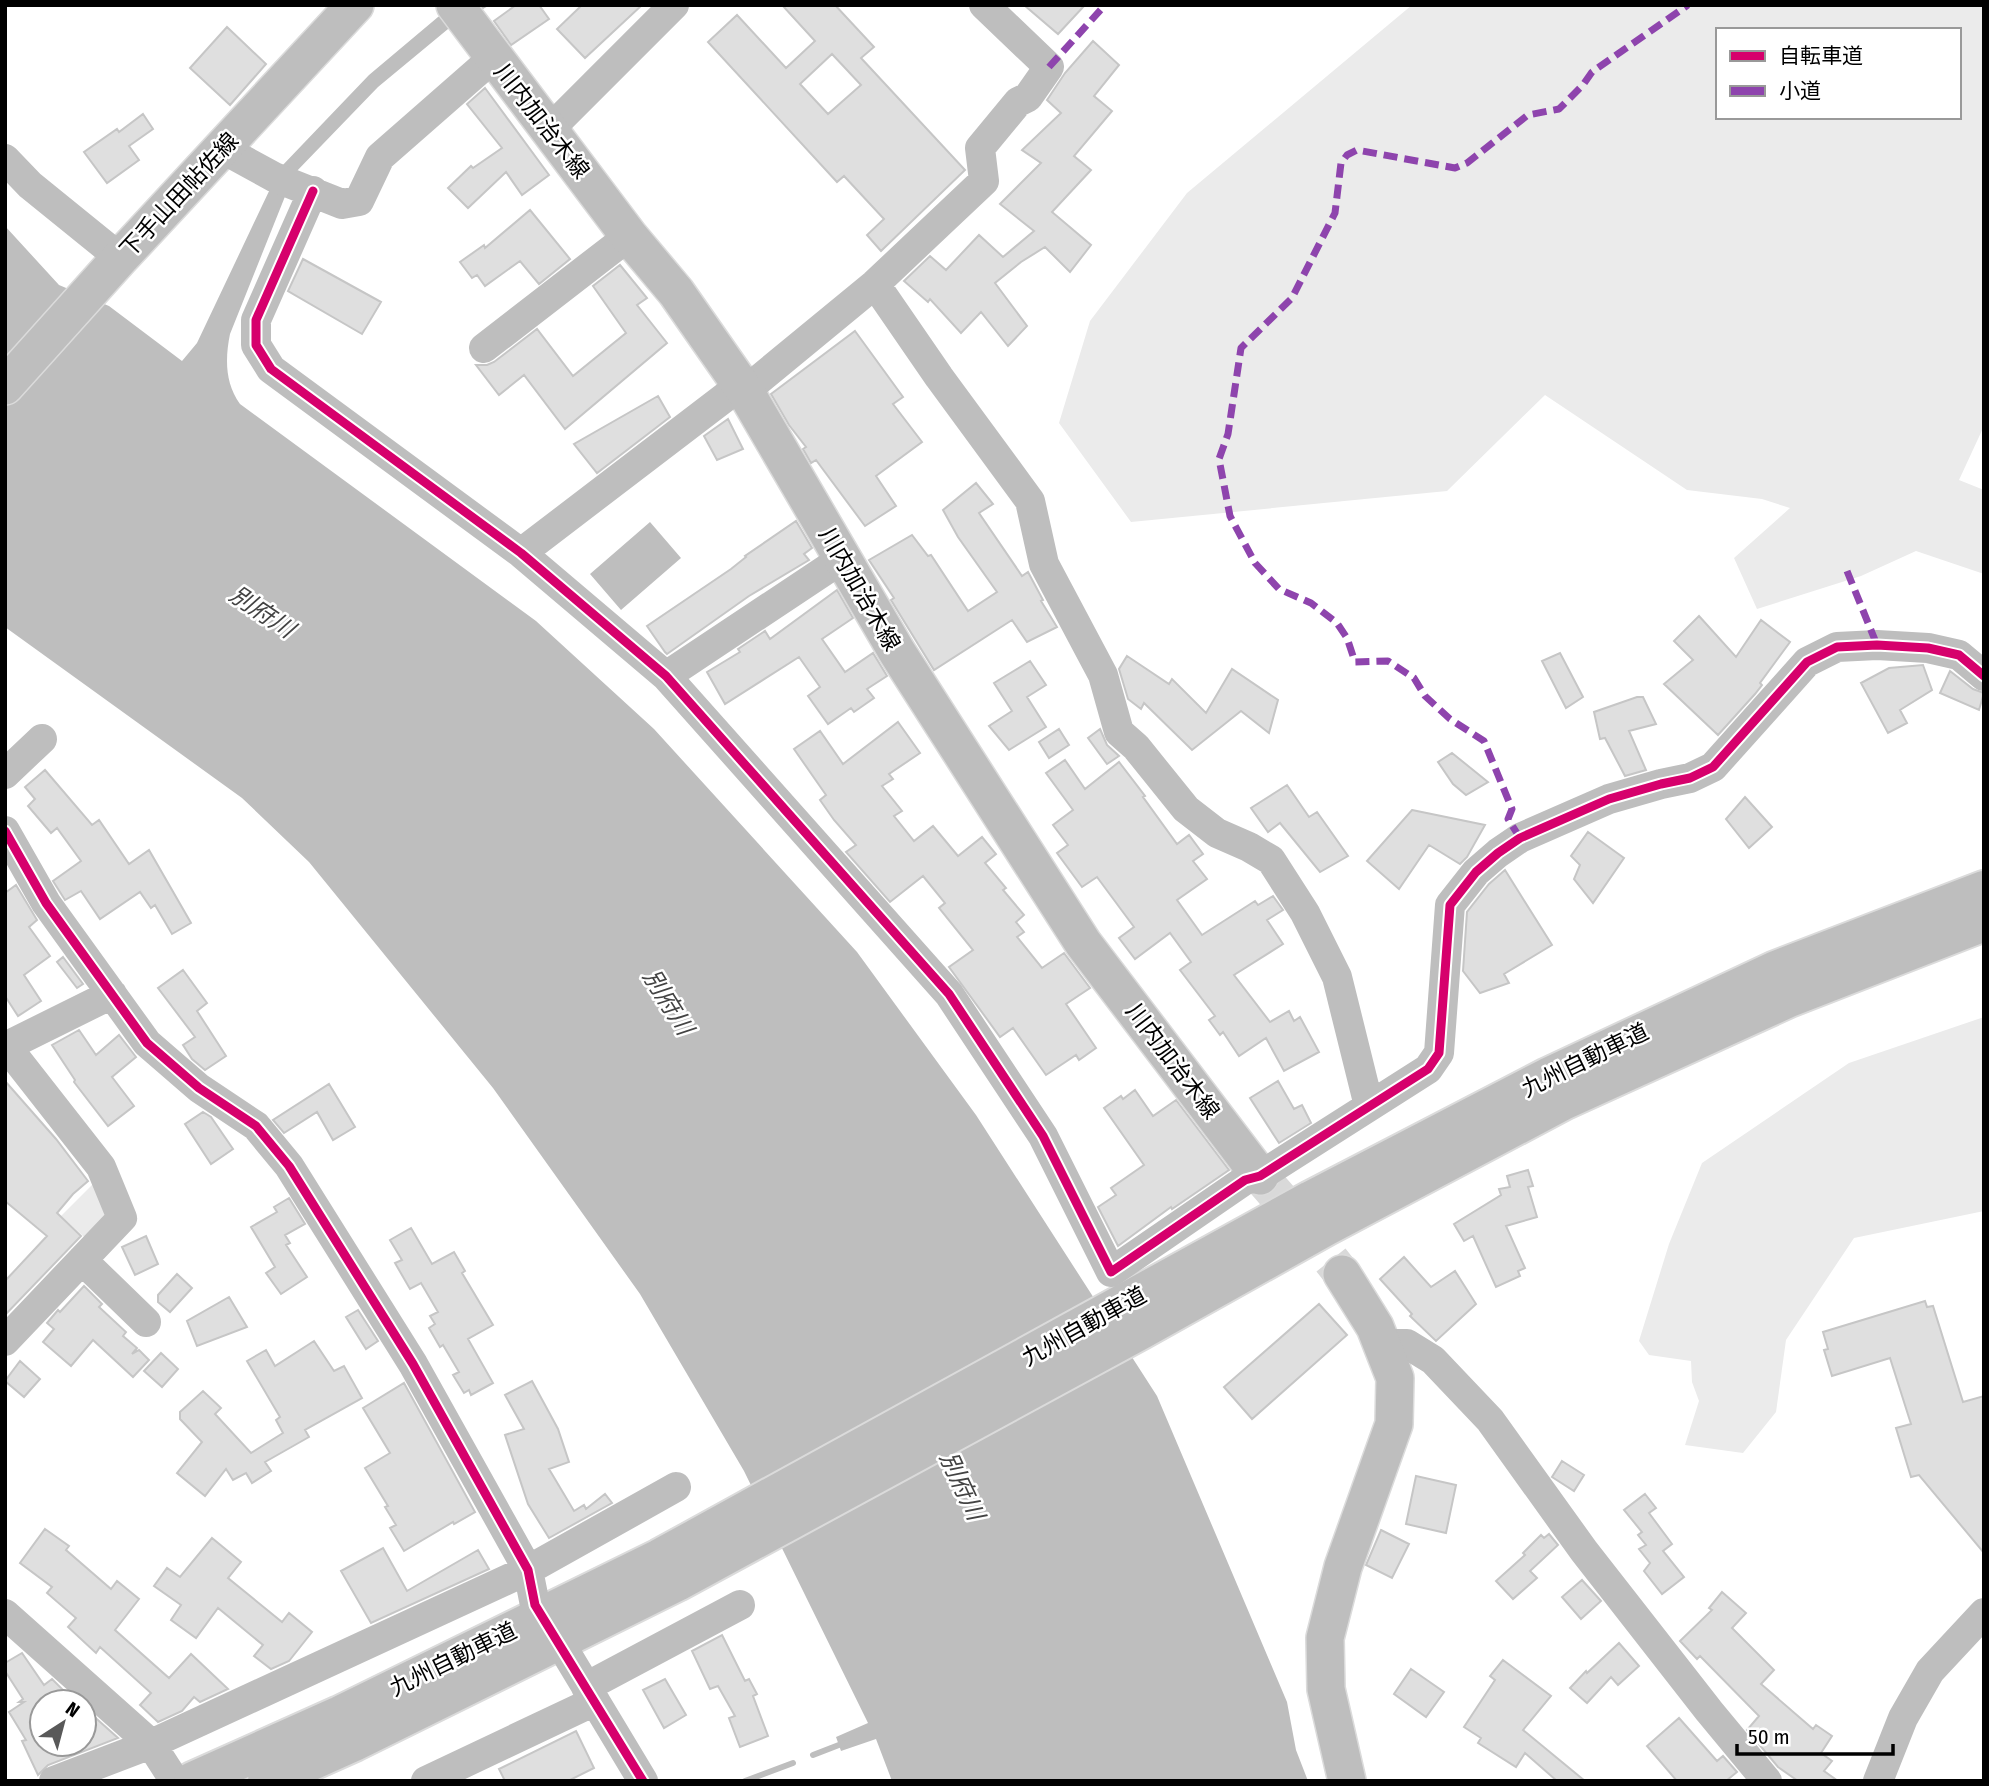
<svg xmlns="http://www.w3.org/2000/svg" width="1989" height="1786" font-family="'Fira Sans Condensed','Noto Sans JP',sans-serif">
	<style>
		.green { fill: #ebebeb; fill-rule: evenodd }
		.water { fill: #bebebe }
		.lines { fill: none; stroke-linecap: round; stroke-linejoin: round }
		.stream { stroke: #bebebe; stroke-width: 6 }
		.building { fill: #dfdfdf; stroke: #c6c6c6; stroke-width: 2; fill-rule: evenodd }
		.major-tunnel { stroke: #d9d9d9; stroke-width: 37; stroke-dasharray: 37 18; stroke-linecap: butt }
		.major-casing { stroke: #dbdbdb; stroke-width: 40 }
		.highway-casing { stroke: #dbdbdb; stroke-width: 42 }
		.minor { stroke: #bebebe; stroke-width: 30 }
		.major { stroke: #bebebe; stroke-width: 37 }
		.highway { stroke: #bebebe; stroke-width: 38 }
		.quiet { stroke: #8e44ad; stroke-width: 7; stroke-dasharray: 14 7; stroke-linecap: butt }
		.cycleway-casing { stroke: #fff; stroke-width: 13 }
		.cycleway { stroke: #d6006c; stroke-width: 9 }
		.labels { text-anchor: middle; stroke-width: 5; stroke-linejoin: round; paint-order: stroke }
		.street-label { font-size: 23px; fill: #000; stroke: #fff }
		.water-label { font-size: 24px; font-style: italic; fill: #434343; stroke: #fff }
	</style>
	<rect width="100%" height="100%" fill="#fff"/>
	<path class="green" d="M1412 5H1984V426L1959 480 1984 490V574L1916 551 1861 576 1757 609 1734 558 1790 508 1762 499 1687 490 1545 395 1447 491 1131 522 1059 423 1090 321 1187 193ZM1718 30H1959V117H1718Z
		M1984 1017V1211L1854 1238 1786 1340 1776 1412 1743 1453 1685 1445 1699 1401 1692 1382 1691 1361 1649 1355 1639 1341 1669 1244 1702 1163 1849 1063Z
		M97 1180 116 1216 92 1244 61 1216Z"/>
	<path class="water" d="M457 5H490L448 29 378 87 294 174 230 334C225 359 225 383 240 404L536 621 654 729 857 952 976 1115 1157 1396 1287 1702 1296 1750 1308 1781H892L876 1739 841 1751 836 1737 868 1723 744 1471 640 1294 493 1088 309 862 242 798 5 627V226L59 285 109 306 182 361 197 343 280 168 369 75 438 17Z
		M650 522 681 558 621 610 590 574Z"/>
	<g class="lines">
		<path class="stream" d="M813 1755 844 1743
			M745 1781 793 1763"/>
	</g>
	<path class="building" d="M516 5H539L549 19 511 45 494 21Z
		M582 5H642L585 58 557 29Z
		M782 5H835L874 47 861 58 965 170 881 251 867 235 884 219 844 176 837 182 708 42 737 15 786 68 815 41ZM832 54 861 85 828 114 800 84Z
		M1024 5H1085L1058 34Z
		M227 27 266 64 230 105 190 68Z
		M1093 41 1119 65 1094 96 1112 111 1074 156 1091 170 1052 212 1091 245 1070 272 1045 247 1021 262 995 283 1027 326 1008 346 981 312 961 333 930 299 928 302 904 281 930 256 946 270 979 235 1003 257 1034 231 1000 204 1041 163 1022 150 1061 113 1047 100 1065 73Z
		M485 88 549 175 522 195 506 172 468 208 448 188 471 166 473 168 502 148 467 104Z
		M143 114 153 129 129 146 139 160 107 183 84 152 117 129 119 132Z
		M530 210 570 259 539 284 520 261 485 286 477 275 472 278 460 262 484 245 485 248Z
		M303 259 381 302 362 334 288 291Z
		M620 265 647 298 637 305 667 343 565 429 524 375 499 395 476 365H487L494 362 537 329 573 376 626 333 593 286Z
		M855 331 903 397 893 404 922 442 876 476 896 506 865 526 816 460 811 463 803 449 806 447 789 425 771 394Z
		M658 396 670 417 597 473 574 444Z
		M728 419 743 449 717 460 704 436Z
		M976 483 993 504 979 513 1022 576 1028 572 1043 600 1041 601 1057 627 1027 642 1012 620 934 670 891 600 894 598 869 560 912 535 928 556 931 555 968 611 997 592 958 537 943 510Z
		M796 521 812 548 804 554 809 560 749 596 667 654 665 652 647 626 731 569 746 557 745 556Z
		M837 590 853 618 822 639 845 672 873 653 887 676 867 689 874 698 854 712 851 708 828 724 808 696 820 687 799 657 725 704 707 672 740 652 738 649 765 631 770 639Z
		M1699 616 1736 657 1761 620 1790 642 1760 683 1762 685 1755 694 1718 735 1664 684 1693 660 1674 641Z
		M1560 653 1583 697 1566 708 1542 661Z
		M1127 656 1169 684 1172 679 1206 713 1232 669 1278 700 1269 733 1241 711 1192 750 1144 703 1141 709 1128 699 1119 669Z
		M1030 661 1046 685 1027 697 1046 727 1009 750 989 726 1012 711 994 683Z
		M1923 665 1932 690 1900 710 1907 723 1888 733 1861 683 1889 668Z
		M1950 671 1973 689 1984 693 1979 710 1940 693Z
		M1637 697H1643L1656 724 1629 731 1646 770 1625 776 1605 738 1600 739 1594 712Z
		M898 722 920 753 889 774 893 779 882 786 902 811 894 816 914 841 933 826 958 856 982 837 996 854 985 863 1006 888 1003 890 1024 915 1016 922 1024 932 1017 937 1042 968 1064 953 1090 988 1066 1004 1096 1048 1079 1060 1076 1055 1046 1075 1013 1028 1000 1037 949 967 973 950 939 908 945 903 923 876 890 902 846 852 856 845 834 820 820 800 826 795 794 749 820 731 843 764Z
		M1059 729 1069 745 1049 758 1039 742Z
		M1100 729 1107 745 1119 756 1107 764 1088 738Z
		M1452 753 1488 782 1466 795 1453 784 1438 762Z
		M1065 760 1085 789 1119 762 1145 796 1143 797 1177 844 1189 835 1203 854 1193 861 1207 879 1177 900 1202 935 1255 901 1258 905 1273 896 1283 910 1267 920 1283 944 1234 975 1270 1022 1289 1011 1294 1021 1300 1017 1319 1052 1284 1071 1266 1038 1239 1056 1223 1032 1220 1035 1209 1020 1215 1016 1180 970 1191 962 1170 933 1135 959 1119 938 1134 927 1097 877 1082 887 1057 853 1068 845 1053 825 1073 810 1046 773Z
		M45 770 92 825 99 820 129 864 149 850 191 923 172 934 155 905 151 908 140 892 100 919 81 891 65 900 53 881 81 861 57 828 51 833 28 806 35 799 25 787Z
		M1287 785 1309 817 1317 812 1348 856 1320 872 1280 823 1268 832 1251 808Z
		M1745 797 1772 827 1749 848 1726 819Z
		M1412 810 1485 825 1467 857 1460 864 1429 845 1399 889 1367 861Z
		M1588 832 1624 858 1593 903 1574 879 1580 865 1571 856Z
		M1505 870 1552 945 1504 974 1509 983 1480 993 1463 971 1467 912 1489 884Z
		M16 885 37 920 29 927 50 956 24 975 41 1001 18 1016 5 996V893Z
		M63 957 83 984 77 988 57 962Z
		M183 970 207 1003 197 1011 226 1056 205 1070 192 1059 183 1045 195 1037 158 988Z
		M79 1030 96 1055 119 1035 136 1057 112 1077 134 1106 108 1126 74 1082 75 1080 52 1045Z
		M5 1081 56 1139 88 1181 73 1194 57 1213 81 1236 5 1315V1281L47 1236 5 1201Z
		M1278 1081 1294 1109 1302 1105 1311 1123 1279 1143 1250 1098Z
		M329 1084 355 1127 333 1140 317 1112 284 1133 273 1120Z
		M1135 1090 1153 1116 1176 1100 1229 1170 1172 1209 1171 1207 1118 1246 1098 1207 1116 1195 1111 1188 1144 1165 1104 1108 1121 1096 1123 1099Z
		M203 1112 211 1117 233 1149 211 1164 185 1124Z
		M1528 1170 1533 1186 1528 1187 1537 1217 1506 1226 1525 1268 1518 1271 1520 1276 1496 1287 1473 1236 1464 1241 1454 1224 1501 1195 1499 1189 1510 1187 1507 1176Z
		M289 1198 305 1224 285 1235 290 1243 286 1245 307 1277 281 1294 266 1273 275 1267 251 1227 277 1212 274 1207Z
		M411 1228 432 1264 454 1252 465 1271 462 1273 493 1325 468 1339 493 1383 471 1395 469 1390 464 1393 453 1375 459 1372 443 1345 440 1347 429 1328 435 1324 430 1316 438 1312 421 1283 410 1289 395 1263 402 1260 390 1240Z
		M146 1236 158 1264 135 1275 122 1247Z
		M1404 1257 1431 1287 1455 1271 1476 1304 1436 1341 1410 1316 1412 1314 1380 1279Z
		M177 1274 192 1288 170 1312 158 1302V1295Z
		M84 1286 102 1304 99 1307 126 1332 123 1336 137 1348 132 1354 139 1350 149 1360 133 1377 93 1340 71 1366 43 1342 54 1329 47 1323 58 1310 60 1312Z
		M229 1297 247 1327 197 1346 187 1321Z
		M1925 1301 1927 1307 1933 1306 1963 1402 1984 1396V1553L1919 1475 1911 1477 1896 1428 1911 1424 1890 1358 1832 1376 1824 1350 1828 1349 1823 1332Z
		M1319 1304 1347 1335 1252 1419 1224 1387Z
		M358 1310 378 1341 366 1349 346 1317Z
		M314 1341 334 1371 344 1366 362 1398 305 1430 309 1437 265 1462 271 1471 252 1483 246 1473 233 1480 226 1469 205 1496 177 1473 202 1442 180 1419V1412L203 1391 221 1408 215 1414 251 1453 283 1433 276 1420 280 1417 247 1361 266 1350 275 1366Z
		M161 1353 178 1369 162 1387 144 1371Z
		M20 1361 40 1379 24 1397 5 1381Z
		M532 1381 558 1429 569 1462 549 1469 574 1511 584 1505 586 1509 605 1494 612 1503 549 1538 528 1504 505 1435 524 1429 505 1395Z
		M404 1383 475 1512 454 1524 453 1522 404 1551 390 1528 396 1525 385 1507 388 1506 365 1468 390 1453 363 1408Z
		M1562 1461 1584 1475 1574 1491 1552 1477Z
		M1416 1476 1456 1485 1446 1533 1406 1524Z
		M1645 1494 1656 1508 1649 1513 1672 1544 1663 1551 1684 1577 1662 1594 1644 1571 1650 1563 1639 1549 1646 1545 1638 1535 1642 1532 1624 1510Z
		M45 1529 69 1546 66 1550 111 1589 117 1581 139 1599 115 1630 169 1678 191 1654 228 1689 200 1702 194 1697 182 1711 158 1722 140 1705 151 1693 100 1647 96 1653 68 1627 76 1618 47 1593 52 1587 20 1563Z
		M1381 1530 1409 1544 1392 1578 1366 1565Z
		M1549 1534 1558 1545 1530 1571 1537 1578 1513 1599 1496 1581 1525 1555 1523 1553 1541 1535 1544 1538Z
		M212 1538 241 1562 228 1578 282 1622 289 1613 312 1632 289 1661 271 1669 254 1656 263 1645 218 1608 196 1638 171 1620 181 1605 154 1586 167 1568 180 1577Z
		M383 1548 407 1591 478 1550 489 1569 371 1623 341 1571Z
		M1582 1580 1601 1601 1581 1619 1562 1597Z
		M1722 1592 1746 1613 1732 1628 1774 1670 1761 1684 1813 1729 1816 1725 1832 1736 1821 1753 1832 1761 1824 1771 1838 1781H1798L1778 1767 1747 1730 1759 1716 1700 1656 1697 1659 1680 1641 1712 1610 1709 1608Z
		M722 1635 745 1681 749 1679 757 1694 753 1696 768 1736 740 1747 729 1718 735 1716 718 1686 710 1689 692 1651Z
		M1619 1643 1639 1666 1618 1685 1611 1677 1587 1703 1570 1688 1586 1671 1587 1673Z
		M22 1653 44 1685 52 1679 75 1702H42V1744H84V1716L89 1712 118 1738 48 1765 38 1775 22 1741 26 1740 9 1712 24 1702H19L23 1699 5 1671V1663Z
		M1503 1660 1551 1696 1523 1730 1585 1781H1557L1525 1753 1516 1767 1478 1743 1481 1738 1464 1727 1495 1680 1490 1676Z
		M1411 1669 1444 1692 1426 1717 1394 1694Z
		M665 1679 686 1715 664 1728 643 1690Z
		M1679 1718 1717 1761 1723 1756 1737 1772 1726 1781H1677L1647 1746Z
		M576 1731 594 1768 568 1781H505L499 1769Z"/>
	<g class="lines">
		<path class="major-tunnel" d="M1260 1176 1312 1236 1342 1274"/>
		<g class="major-casing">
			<path id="major" d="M455 5 629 236 676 292 745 391 897 652 1083 943 1260 1176
				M5 386 120 258 355 5
				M1342 1274 1375 1327 1395 1378 1394 1424 1343 1567 1325 1638 1326 1689 1347 1781"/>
		</g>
		<g class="highway-casing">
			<path id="highway" d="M193 1781 340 1715 660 1558 1311 1200 1548 1077 1776 970 1984 890
				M267 1781 354 1742 677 1582 1141 1330 1327 1226 1563 1101 1789 998 1984 922"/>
		</g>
		<path class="minor" d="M550 129 674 5
			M223 149 274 177 342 204 359 201 380 157 493 58
			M5 159 30 185 120 258
			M313 191 256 320V345L271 369 521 553 666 676 949 994 1043 1136 1111 1272 1245 1180 1260 1176 1428 1069 1439 1053 1450 905 1476 872 1498 853 1520 838 1609 799 1661 784 1690 778 1713 767 1807 662 1837 647 1877 645 1928 648 1959 655 1984 676
			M875 284 939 377 1030 501 1044 564 1103 675 1119 732 1136 747 1186 809 1217 833 1249 847 1271 860 1305 913 1337 977 1369 1106
			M484 348 629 236
			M745 391 875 284 984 181 980 148 1018 102 1028 97 1049 67 984 5
			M521 553 741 385
			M666 676 842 559
			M5 774 42 739
			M5 831 46 903 147 1043 199 1088 256 1126 289 1166 413 1364 528 1570 535 1605
			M5 1047 112 994
			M82 1260 146 1322
			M5 1341 122 1218 101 1167 7 1047
			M1382 1344H1407L1433 1360 1490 1420 1584 1551 1709 1711 1767 1781
			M5 1614 151 1744 169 1772
			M569 1658 643 1781
			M586 1687 740 1605
			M54 1781 151 1744 528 1570 676 1487
			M426 1781 595 1701
			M1878 1781 1903 1718 1930 1671 1984 1613"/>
		<use href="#major" class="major"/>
		<use href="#highway" class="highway"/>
		<path class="quiet" d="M1049 67 1105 5
			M1847 571 1877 645
			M1520 838 1508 819 1512 809 1484 741 1450 719 1425 696 1414 678 1388 661 1355 662 1347 638 1337 623 1311 603 1279 589 1255 563 1230 516 1219 459 1228 434 1241 348 1292 298 1335 213 1341 163 1347 155 1357 150 1455 168 1467 163 1528 115 1559 109 1583 85 1592 72 1688 5"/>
		<g class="cycleway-casing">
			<path id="cycleway" d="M313 191 256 320V345L271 369 521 553 666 676 949 994 1043 1136 1111 1272 1245 1180 1260 1176 1428 1069 1439 1053 1450 905 1476 872 1498 853 1520 838 1609 799 1661 784 1690 778 1713 767 1807 662 1837 647 1877 645 1928 648 1959 655 1984 676
				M5 831 46 903 147 1043 199 1088 256 1126 289 1166 413 1364 528 1570 535 1605 643 1781"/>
		</g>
		<use href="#cycleway" class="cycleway"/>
	</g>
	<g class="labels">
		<g class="street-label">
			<text transform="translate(542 121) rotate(52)" y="8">川内加治木線</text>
			<text transform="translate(179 195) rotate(-47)" y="8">下手山田帖佐線</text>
			<text transform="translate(860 589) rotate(60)" y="8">川内加治木線</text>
			<text transform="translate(1585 1060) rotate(-26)" y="8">九州自動車道</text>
			<text transform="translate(1173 1061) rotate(53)" y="8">川内加治木線</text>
			<text transform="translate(1084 1326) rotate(-29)" y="8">九州自動車道</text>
			<text transform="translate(453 1659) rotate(-26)" y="8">九州自動車道</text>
		</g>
		<g class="water-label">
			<text transform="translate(262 612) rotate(34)" y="8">別府川</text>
			<text transform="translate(668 1002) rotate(58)" y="8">別府川</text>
			<text transform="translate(962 1486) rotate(65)" y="8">別府川</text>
		</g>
	</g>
	<rect width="1989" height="1786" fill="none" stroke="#000000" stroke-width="14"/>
	<rect x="1716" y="28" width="245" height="91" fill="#ffffff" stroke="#999999" stroke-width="2"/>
	<rect x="1730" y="51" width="35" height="10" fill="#d6006c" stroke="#999999" stroke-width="2"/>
	<text x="1779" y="63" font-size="21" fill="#000000">自転車道</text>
	<rect x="1730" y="86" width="35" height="10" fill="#8e44ad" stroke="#999999" stroke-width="2"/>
	<text x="1779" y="98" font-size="21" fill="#000000">小道</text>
	<g transform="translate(63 1723) rotate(36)"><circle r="33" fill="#ffffff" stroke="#999999" stroke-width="2"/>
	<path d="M0-5L12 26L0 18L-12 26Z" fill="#595959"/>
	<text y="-10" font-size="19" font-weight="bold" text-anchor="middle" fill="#000000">N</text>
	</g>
	<path d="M1737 1744v10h156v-10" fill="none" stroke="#000000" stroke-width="3.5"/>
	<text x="1748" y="1744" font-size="21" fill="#000000" stroke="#ffffff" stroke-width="5" paint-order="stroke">50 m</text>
</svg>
